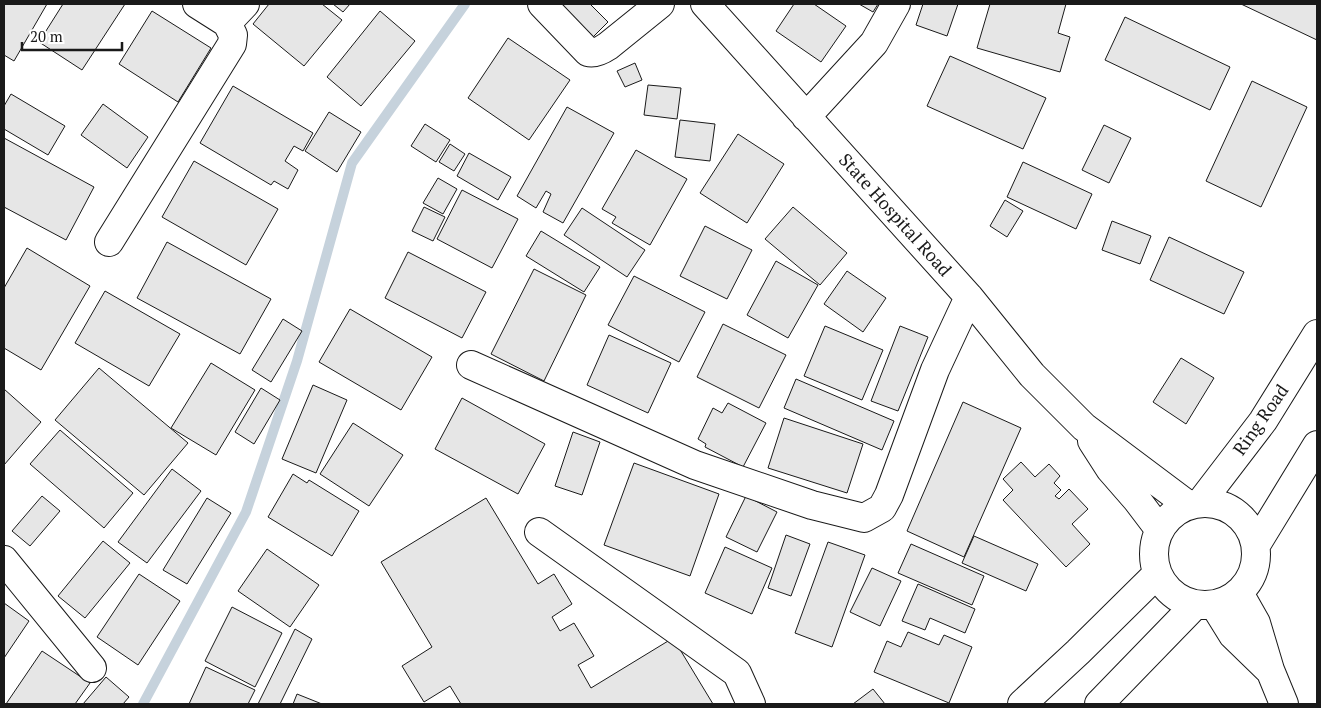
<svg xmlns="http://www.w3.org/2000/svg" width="1321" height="708" font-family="'PT Serif',serif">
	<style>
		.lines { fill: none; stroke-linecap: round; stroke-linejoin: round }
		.stream { stroke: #c6d2dc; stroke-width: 10 }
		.building { fill: #e6e6e6; stroke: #1a1a1a }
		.minor-casing { stroke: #1a1a1a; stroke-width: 30 }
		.major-casing { stroke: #1a1a1a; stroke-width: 30 }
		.minor { stroke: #fff; stroke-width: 28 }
		.major { stroke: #fff; stroke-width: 28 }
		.labels { text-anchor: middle; stroke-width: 4; stroke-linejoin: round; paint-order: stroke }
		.street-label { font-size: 18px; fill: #1a1a1a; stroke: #fff }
	</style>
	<rect width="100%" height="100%" fill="#fff"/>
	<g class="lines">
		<path class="stream" d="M143 704 246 512 297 361 352 163 465 4"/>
	</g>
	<path class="building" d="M4 4H47L14 61 4 55Z
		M63 4H125L82 70 39 42Z
		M269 4H322L342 20 304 66 253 24Z
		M333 4H350L343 12Z
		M554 4H590L608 22 590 40Z
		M794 4H814L846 26 821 62 776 31Z
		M859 4H878L873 12Z
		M923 4H958L947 36 916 25Z
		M990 4H1066L1058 33 1070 37 1060 72 977 48Z
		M1241 4H1317V40Z
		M152 11 211 48 178 102 119 64Z
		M380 11 415 41 361 106 327 77Z
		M1125 17 1230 67 1210 110 1105 60Z
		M508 38 570 80 529 140 468 98Z
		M950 56 1046 98 1023 149 927 106Z
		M635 63 642 80 625 87 617 71Z
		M1252 81 1307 107 1261 207 1206 181Z
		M648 85 681 88 677 119 644 115Z
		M233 86 313 133 303 151 294 146 285 161 298 170 288 189 274 181 271 185 200 143Z
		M11 94 65 126 48 155 4 129V106Z
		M103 104 148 137 127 168 81 135Z
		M567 107 614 133 563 223 543 212 551 194 546 191 536 208 517 196Z
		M329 112 361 132 337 172 305 151Z
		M680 120 715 124 710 161 675 157Z
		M425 124 450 140 436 162 411 146Z
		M1104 125 1131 138 1109 183 1082 170Z
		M738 134 784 164 747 223 700 193Z
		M4 138 94 187 66 240 4 207Z
		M450 144 465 154 454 171 439 162Z
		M636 150 687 179 650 245 612 223 616 217 602 209Z
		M469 153 511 177 498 200 457 176Z
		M194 161 278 209 246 265 162 217Z
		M1023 162 1092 194 1076 229 1007 197Z
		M438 178 457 189 443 214 423 203Z
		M462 190 518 219 492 268 437 239Z
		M1005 200 1023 211 1007 237 990 226Z
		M424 207 445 217 433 241 412 231Z
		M793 207 847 253 820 285 765 239Z
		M582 208 645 250 627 277 564 235Z
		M1112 221 1151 236 1140 264 1102 250Z
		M705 226 752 250 727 299 680 276Z
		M541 231 600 267 584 292 526 256Z
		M1169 237 1244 272 1224 314 1150 280Z
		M167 242 271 299 240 354 137 298Z
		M27 248 90 286 41 370 4 348V288Z
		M408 252 486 292 462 338 385 298Z
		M776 261 818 285 788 338 747 315Z
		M534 269 586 295 544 381 491 354Z
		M847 271 886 298 863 332 824 304Z
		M634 276 705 312 679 362 608 325Z
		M105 291 180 334 149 386 75 343Z
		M350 309 432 357 401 410 319 362Z
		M283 319 302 331 271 382 252 370Z
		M723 324 786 355 759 408 697 377Z
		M825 326 883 350 862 400 804 376Z
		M900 326 928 337 898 411 871 401Z
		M609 335 671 363 648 413 587 385Z
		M1181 358 1214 378 1186 424 1153 402Z
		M211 363 255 390 216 455 171 428Z
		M99 368 188 443 144 495 55 420Z
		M796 379 894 421 882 450 784 408Z
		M313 385 347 400 316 473 282 459Z
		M261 388 280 400 254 444 235 432Z
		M4 389 41 422 4 465Z
		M462 398 545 444 518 494 435 449Z
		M963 402 1021 428 964 557 907 531Z
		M728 403 766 423 743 467 705 447 706 444 698 439 713 408 722 413Z
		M784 418 863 444 847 493 768 468Z
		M353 423 403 455 369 506 320 474Z
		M60 430 133 493 104 528 30 464Z
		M573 432 600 442 582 495 555 486Z
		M1021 462 1035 477 1049 464 1060 476 1054 483 1061 490 1055 496 1059 499 1069 489 1088 509 1072 524 1090 544 1066 567 1003 500 1013 490 1003 479Z
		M634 463 719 494 690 576 604 545Z
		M172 469 201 491 147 563 118 542Z
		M293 474 307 483 309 480 359 511 332 556 268 517Z
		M42 496 60 511 30 546 12 531Z
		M746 496 777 512 757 552 726 537Z
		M207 498 231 513 187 584 163 570Z
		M486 498 538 584 554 574 572 604 552 617 560 631 574 623 594 656 578 665 591 688 673 638 713 704H461L450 686 424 702 402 666 432 647 381 562Z
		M786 535 810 544 791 596 768 588Z
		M974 536 1038 564 1026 591 962 563Z
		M103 541 130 563 85 618 58 596Z
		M828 542 865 555 832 647 795 633Z
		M911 544 984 576 972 605 898 573Z
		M725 547 772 568 752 614 705 593Z
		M267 549 319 585 290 627 238 591Z
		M872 568 901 581 880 626 850 612Z
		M139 574 180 601 138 665 97 637Z
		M918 584 975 609 965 633 930 618 925 630 902 621Z
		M4 603 29 621 4 658Z
		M232 607 282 633 255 687 205 661Z
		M295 629 312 639 280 704H258Z
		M908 632 939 645 944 635 972 647 949 703 874 672 887 641 901 647Z
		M42 651 90 683 75 704H6Z
		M206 667 255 690 248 704H189Z
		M106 677 129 697 123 704H83Z
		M873 689 885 704H853Z
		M297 694 322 704H293Z"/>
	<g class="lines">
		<g class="minor-casing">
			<path id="minor" d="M197 4 227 23
				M542 4 588 52C595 54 602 50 608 46L660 4
				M705 4 969 297 1032 375 1084 427 1188 505
				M806 117 874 43 896 4
				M109 242 232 44 233 35 227 23 245 4
				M471 365 695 465 812 505 864 518 882 508 889 495 935 370 969 297
				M1092 441 1110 469 1137 500 1159 529
				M539 532 737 673 751 704
				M4 560 92 668
				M1239 593 1256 623 1270 670 1284 704
				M1215 606 1233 635 1268 669"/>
		</g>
		<g class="major-casing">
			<path id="major" d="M1201 502 1263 421 1317 334
				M1154 554a51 51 0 1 1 102 0a51 51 0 1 1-102 0Z
				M1256 545 1317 445
				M1022 704 1078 652 1157 574
				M1099 704 1195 605"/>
		</g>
		<use href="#minor" class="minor"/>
		<use href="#major" class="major"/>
	</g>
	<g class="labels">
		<g class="street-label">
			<text transform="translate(895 215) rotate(48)" y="6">State Hospital Road</text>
			<text transform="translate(1261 420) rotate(-55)" y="6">Ring Road</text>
		</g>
	</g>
	<rect width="1321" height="708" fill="none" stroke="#1a1a1a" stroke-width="10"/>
	<path d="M22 42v8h100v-8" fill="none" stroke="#1a1a1a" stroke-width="2.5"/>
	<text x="30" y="42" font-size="15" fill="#1a1a1a" stroke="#ffffff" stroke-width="4" paint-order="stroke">20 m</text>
</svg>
